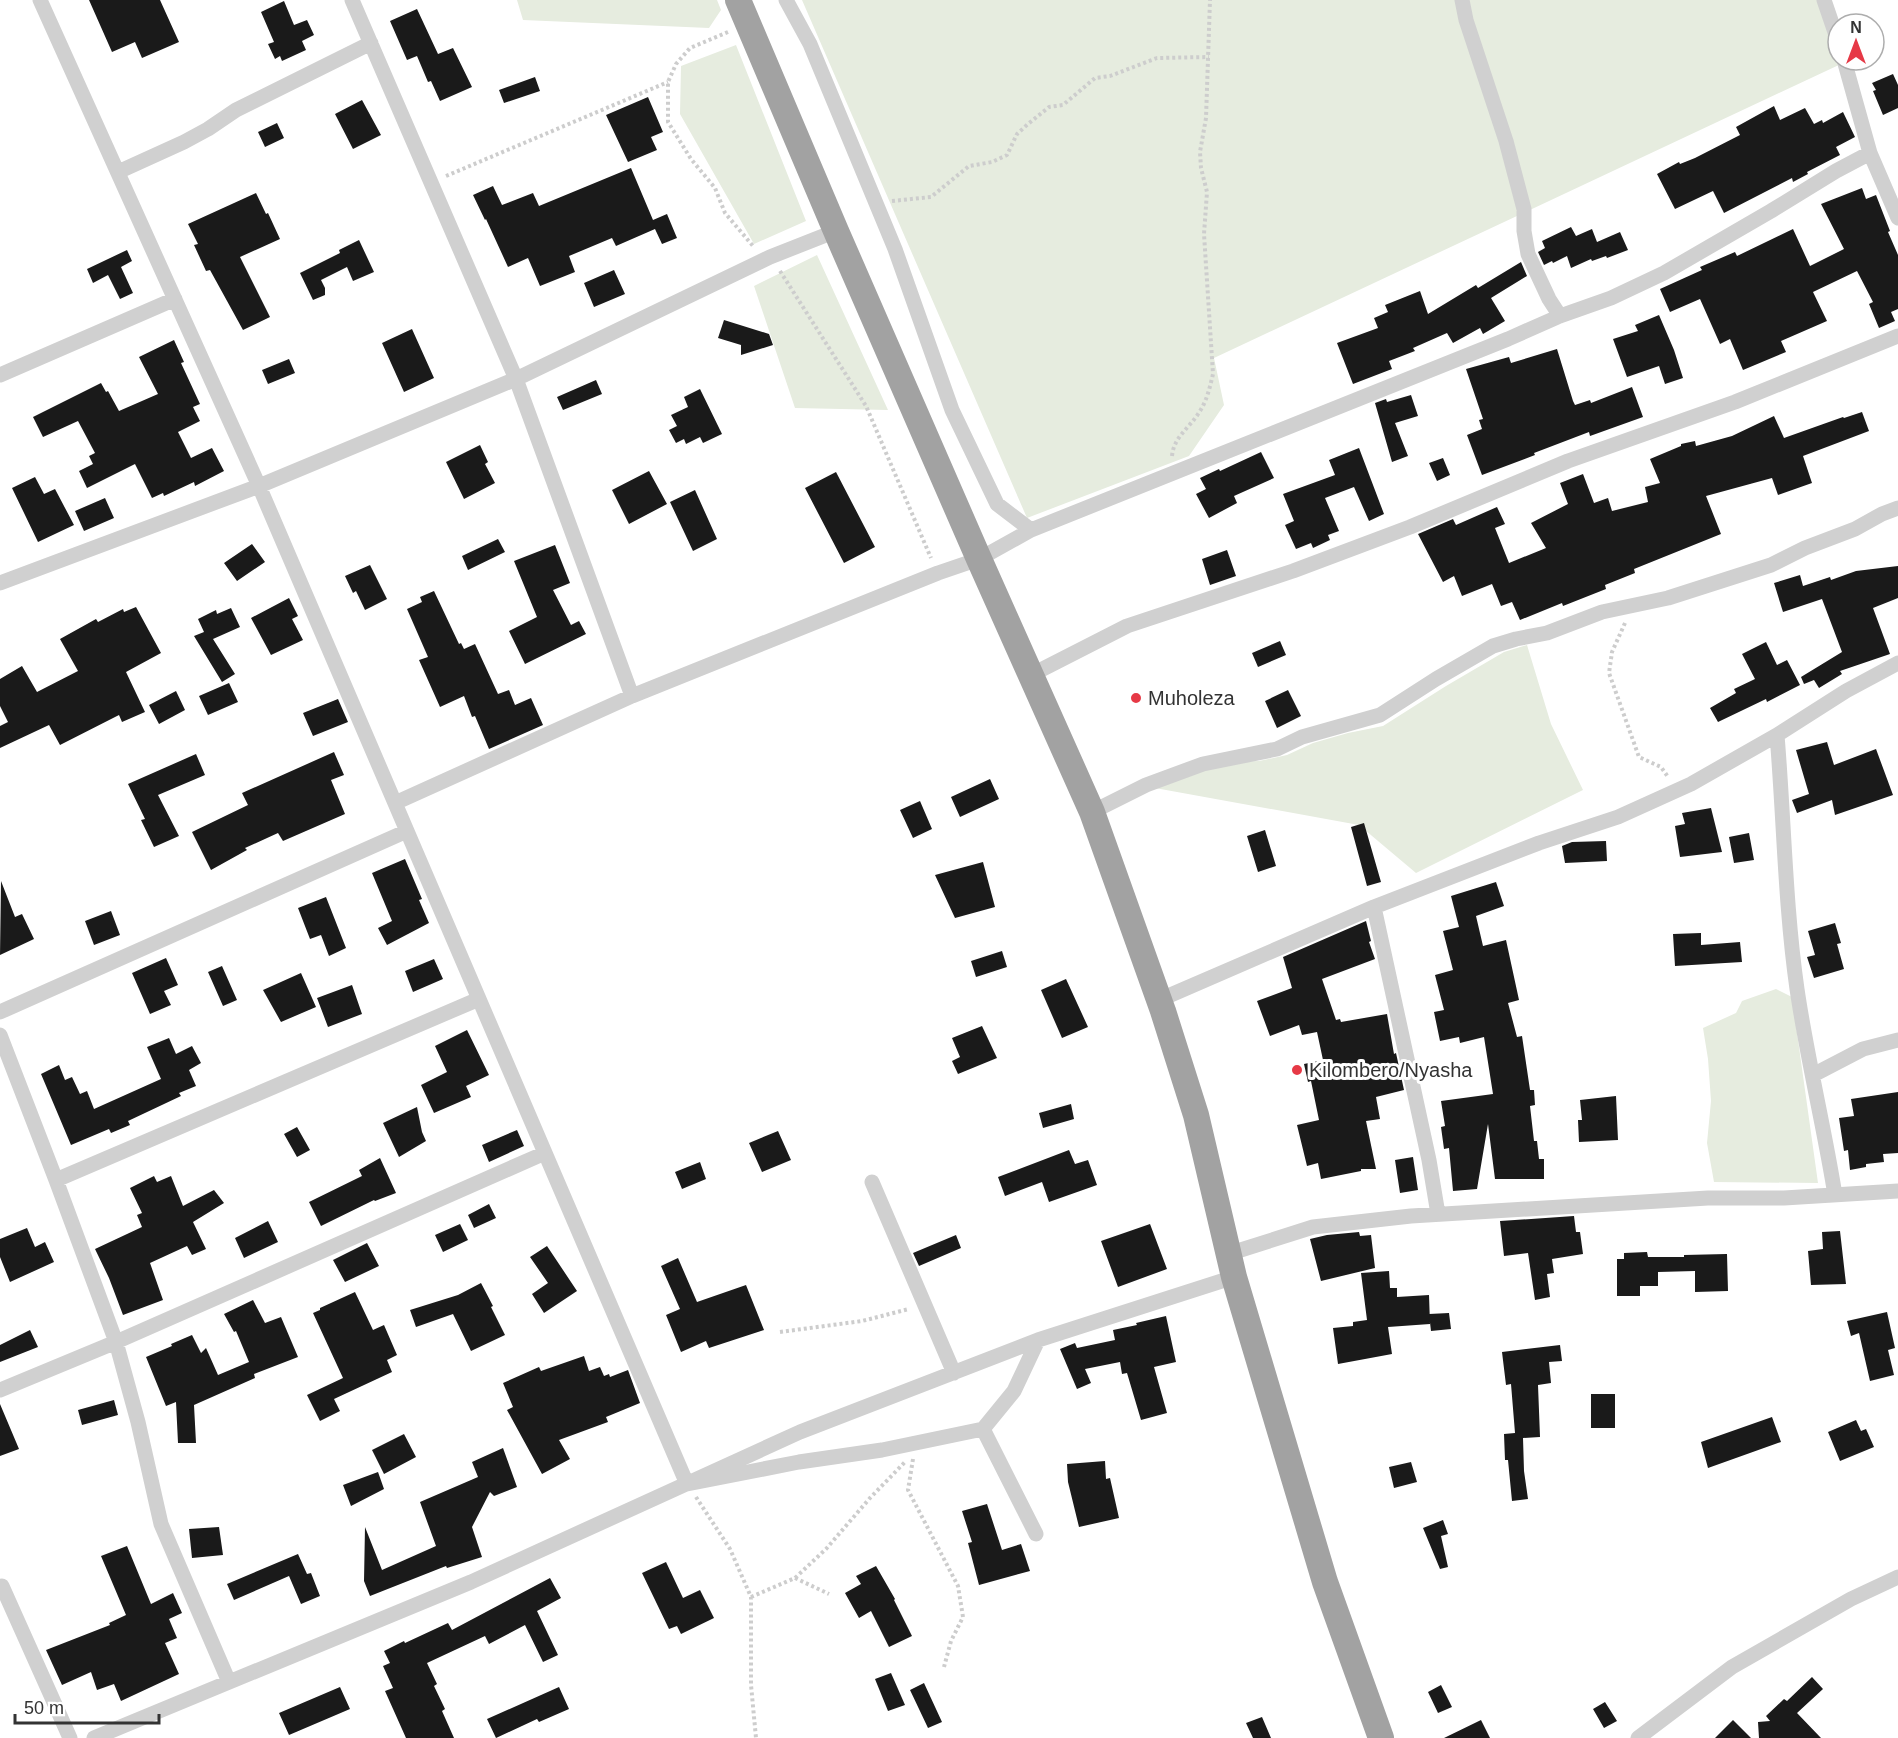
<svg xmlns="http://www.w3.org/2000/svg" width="1898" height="1738" font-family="Helvetica,sans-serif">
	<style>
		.green { fill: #e6ecdf }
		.building { fill: #1a1a1a }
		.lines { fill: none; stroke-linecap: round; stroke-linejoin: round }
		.path { stroke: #cdcdcd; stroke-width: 4; stroke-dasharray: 3 3; stroke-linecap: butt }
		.minor { stroke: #d0d0d0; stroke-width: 15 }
		.trunk { stroke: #a2a2a2; stroke-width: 26 }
		.poi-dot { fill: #e63946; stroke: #fff; stroke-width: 2 }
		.labels { text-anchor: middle; stroke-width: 6; stroke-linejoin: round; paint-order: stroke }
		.poi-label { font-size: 20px; fill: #333; stroke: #fff; text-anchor: start }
	</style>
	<rect width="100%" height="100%" fill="#fff"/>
	<path class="green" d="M517 0H717L721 10 709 28 523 20Z
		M802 0H1820L1838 55V60L1841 64 1214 358 1224 405 1189 456 1027 518Z
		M736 45 806 221 754 244 680 114 681 66Z
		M817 255 888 410 795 408 754 286Z
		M1527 645 1551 724 1583 790 1416 873 1359 825 1155 788 1229 762 1259 761 1287 755 1313 743 1348 733 1383 726 1446 686 1504 652Z
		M1776 989 1792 997 1818 1183 1714 1182 1707 1143 1711 1101 1708 1059 1703 1028 1736 1013 1742 1001Z"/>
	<path class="building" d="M89 0H160L179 42 142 58 135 42 112 52Z
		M284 1 294 25 307 20 314 35 302 41 306 50 282 61 280 56 275 59 268 44 274 42 261 12Z
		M417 9 438 54 453 48 472 87 440 101 431 81 428 82 417 56 407 60 390 21Z
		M1893 74 1898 85V108L1883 115 1873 91 1876 90 1872 83Z
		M535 77 540 91 504 103 499 90Z
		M648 97 663 132 651 137 657 150 628 162 606 115Z
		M362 100 381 135 353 149 335 114Z
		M1774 106 1780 120 1805 108 1814 124 1822 120 1823 123 1843 112 1855 137 1836 147 1840 155 1807 172 1808 174 1793 182 1792 178 1724 213 1713 191 1675 209 1657 174 1679 162 1680 164 1695 158 1740 135 1736 127Z
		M277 123 284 138 265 147 258 132Z
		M631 168 653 220 667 214 677 238 662 244 655 229 616 246 612 238 569 256 575 272 540 286 528 258 508 267 486 219 485 220 473 195 493 186 502 205 533 193 539 206Z
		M1862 188 1866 199 1876 195 1890 231 1888 232 1898 255V309L1891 312 1895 321 1879 328 1869 304 1873 302 1857 271 1813 292 1827 321 1781 341 1786 352 1743 370 1730 339 1720 344 1700 299 1670 312 1660 289 1702 270 1700 267 1735 252 1737 256 1793 229 1810 266 1844 249 1821 204Z
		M256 193 266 214 268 213 280 239 240 257 270 317 243 330 210 270 206 271 194 245 198 244 188 224Z
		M1571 227 1576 236 1592 229 1597 242 1620 232 1628 250 1607 258 1606 256 1592 261 1591 259 1571 268 1567 256 1553 263 1552 261 1544 265 1538 252 1545 248 1542 241Z
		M359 240 374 272 353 281 347 267 321 280 325 288V295L313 300 300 273 340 253 339 250Z
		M127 250 132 261 121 267 133 293 120 299 108 275 93 283 87 269Z
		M1521 262 1527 276 1491 298 1505 321 1483 334 1480 328 1453 343 1447 333 1413 348 1415 351 1389 361 1392 369 1353 384 1337 343 1378 328 1374 318 1388 312 1385 305 1420 291 1428 314 1476 285 1478 288Z
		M614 270 625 294 594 307 584 283Z
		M1659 315 1674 350 1683 378 1665 384 1659 366 1627 377 1613 339 1638 331 1635 325Z
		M724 320 769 334 773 345 741 355V345L718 338Z
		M412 329 434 378 404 392 382 343Z
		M174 340 184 362 181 363 200 404 193 407 200 421 178 432 191 458 212 448 224 471 195 486 194 482 164 496 163 493 152 498 135 464 87 488 79 471 93 464 89 456 95 453 78 421 43 437 33 417 101 383 106 392 108 391 119 411 158 394 139 357Z
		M1557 349 1573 401 1575 405 1590 400 1591 403 1632 387 1643 417 1590 436 1589 432 1534 453 1535 455 1482 475 1467 435 1482 429 1479 420 1483 419 1466 369 1509 357 1511 363Z
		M289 359 295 373 268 384 262 370Z
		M596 380 602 394 563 410 557 397Z
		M700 389 722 434 703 443 700 437 686 444 684 439 676 443 669 430 677 426 671 415 688 407 684 397Z
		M1411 395 1418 416 1395 423 1408 456 1392 462 1375 403 1386 399 1387 402Z
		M1862 412 1869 431 1803 456 1812 483 1778 495 1772 478 1706 496 1721 534 1634 569 1635 573 1605 585 1606 589 1563 606 1562 603 1520 620 1512 602 1501 606 1492 584 1462 596 1454 576 1443 582 1418 534 1453 519 1456 525 1497 507 1505 524 1495 528 1509 563 1546 548 1531 523 1568 504 1560 483 1583 474 1594 503 1608 498 1612 511 1648 502 1645 487 1660 483 1650 459 1681 446V444L1695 441 1696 446 1732 436 1774 416 1784 438 1843 417 1844 418Z
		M480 445 488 462 485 464 495 483 464 499 446 462Z
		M1359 448 1384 514 1369 521 1354 487 1325 498 1339 531 1328 535 1330 540 1313 548 1311 543 1296 549 1285 525 1294 521 1283 494 1335 475 1329 460Z
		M1261 452 1274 478 1234 496 1237 503 1209 518 1196 494 1206 489 1200 478 1219 469 1220 471Z
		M1443 458 1450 475 1437 481 1429 463Z
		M649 471 667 504 629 524 612 490Z
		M836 472 875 547 844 563 805 488Z
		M35 477 44 494 55 489 74 525 38 542 12 488Z
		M695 490 717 539 693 551 670 502Z
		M105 498 114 518 84 531 75 511Z
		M498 539 505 552 468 570 462 556Z
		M252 544 265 562 237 581 224 563Z
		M555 545 570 583 553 590 571 625 579 621 586 634 525 664 509 631 537 617 514 561Z
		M1227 550 1236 576 1210 585 1202 559Z
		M370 565 387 599 365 610 356 591 353 593 345 576Z
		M1898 566V598L1873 608 1890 654 1840 671 1842 674 1819 688 1814 680 1804 684 1801 677 1842 652 1822 599 1783 612 1774 583 1800 575 1803 586 1830 577 1831 580 1856 571Z
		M434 591 459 644 461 643 464 649 475 644 498 694 509 690 515 705 531 698 543 725 489 749 475 716 472 717 464 696 440 707 419 660 428 657 407 609 422 602 420 597Z
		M289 598 298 616 292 619 303 640 271 655 251 618Z
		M136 607 161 653 126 672 145 712 122 722 119 715 60 745 49 725 0 748V726L8 722 0 706V679L22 666 37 692 78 671 60 639 96 619 98 622 123 609 124 612Z
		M231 608 240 627 213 639 235 674 222 682 194 636 204 632 198 619 216 610 217 614Z
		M1280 641 1286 655 1258 667 1252 653Z
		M1766 642 1777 665 1787 660 1800 685 1767 702 1766 699 1718 722 1710 708 1736 693 1734 689 1755 679 1742 654Z
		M229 683 238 702 208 715 199 696Z
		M1288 690 1301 716 1277 728 1265 701Z
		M176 691 185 710 159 724 149 705Z
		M338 699 348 722 313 736 303 713Z
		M1827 742 1834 765 1876 749 1893 795 1835 815 1832 800 1797 813 1792 800 1809 794 1796 750Z
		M334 752 344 775 331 780 345 814 283 841 278 833 245 848 247 850 211 870 192 832 248 805 242 793Z
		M196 754 205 775 158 795 179 836 154 847 141 820 145 819 128 784Z
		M990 779 999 799 960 817 951 797Z
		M920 801 932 829 913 838 900 810Z
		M1711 808 1722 852 1680 857 1675 826 1685 824 1682 813Z
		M1364 823 1381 882 1367 886 1351 827Z
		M1265 830 1276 866 1258 872 1247 836Z
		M1749 833 1754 860 1734 863 1729 837Z
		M1606 841 1607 861 1565 863 1562 846 1572 842Z
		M405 859 422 899 419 900 429 923 387 945 378 928 392 921 372 873Z
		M983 862 995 907 955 918 935 875Z
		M1 881 15 917 22 914 34 939 0 955Z
		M1496 882 1504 906 1476 916 1483 946 1506 940 1519 1000 1508 1003 1517 1037 1522 1036 1530 1090H1534L1535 1105 1530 1106 1534 1141H1537L1539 1159H1544V1179H1495L1488 1124 1477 1189 1453 1191 1449 1148 1444 1149 1441 1127 1445 1126 1441 1101 1493 1094 1484 1037 1460 1043 1459 1037 1440 1041 1434 1012 1444 1010 1435 975 1453 970 1443 931 1459 927 1451 896Z
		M326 897 346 948 329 956 321 935 310 939 298 908Z
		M111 911 120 935 94 945 85 921Z
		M1366 921 1371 941 1369 942 1375 959 1322 979 1336 1020 1340 1019 1341 1022 1387 1014 1394 1054 1396 1053 1404 1090 1376 1097 1380 1119 1366 1121 1376 1169H1361V1171L1321 1179 1318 1163 1307 1166 1297 1125 1319 1120 1311 1081 1308 1082 1304 1064 1323 1060 1317 1032 1302 1035 1299 1025 1270 1036 1257 1001 1292 988 1283 957Z
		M1835 923 1841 943 1837 944 1844 969 1814 978 1807 957 1815 955 1808 931Z
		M1701 933V945L1740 942 1742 962 1675 966 1673 934Z
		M1002 951 1007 967 976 977 971 961Z
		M166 958 178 985 164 991 171 1005 150 1014 132 973Z
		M434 959 443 979 413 992 405 971Z
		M222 966 237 1000 223 1006 208 972Z
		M301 973 316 1007 281 1022 263 990Z
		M1066 979 1088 1027 1062 1038 1041 990Z
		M352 985 362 1014 328 1027 317 998Z
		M982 1026 997 1058 958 1074 952 1061 960 1057 952 1038Z
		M467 1030 489 1075 466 1086 471 1097 434 1113 421 1085 447 1072 435 1046Z
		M169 1038 176 1054 192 1046 201 1063 189 1070 196 1086 179 1093 181 1096 128 1121 130 1125 111 1133 109 1129 71 1145 41 1074 59 1065 65 1080 72 1077 80 1094 87 1091 94 1109 161 1079 147 1047Z
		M1898 1092V1153L1883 1154 1884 1162 1866 1164V1167L1850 1170 1848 1150 1844 1151 1839 1118 1854 1116 1851 1099Z
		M1616 1096 1618 1140 1579 1142 1578 1120H1582L1580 1100Z
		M1071 1104 1074 1119 1043 1128 1039 1113Z
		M417 1107 422 1132 426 1141 399 1157 383 1123Z
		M297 1127 310 1150 297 1157 284 1134Z
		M517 1130 524 1146 489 1162 482 1145Z
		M778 1131 791 1160 762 1172 749 1143Z
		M1069 1150 1075 1164 1088 1160 1097 1185 1049 1202 1042 1182 1005 1196 998 1177Z
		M1413 1157 1418 1190 1400 1193 1395 1160Z
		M380 1158 396 1193 375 1201 374 1200 321 1226 309 1202 362 1176 359 1170Z
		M700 1162 706 1179 682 1189 675 1172Z
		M154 1176 157 1182 171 1176 183 1206 214 1190 224 1203 193 1222 206 1249 192 1255 187 1246 150 1263 163 1300 123 1315 109 1278 95 1249 142 1227 137 1215 142 1213 130 1188Z
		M489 1204 496 1218 474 1228 468 1215Z
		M1574 1216 1576 1232H1580L1583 1254 1552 1259 1554 1273 1547 1274 1550 1297 1535 1300 1528 1253 1504 1256 1500 1221Z
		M268 1221 278 1242 244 1258 235 1238Z
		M460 1224 468 1240 443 1252 435 1235Z
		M1150 1224 1167 1269 1118 1287 1101 1241Z
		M27 1228 35 1247 45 1242 54 1262 10 1282 0 1257V1239Z
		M1840 1231 1846 1284 1811 1285 1808 1251 1823 1249 1822 1232Z
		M1359 1232 1360 1236 1371 1235 1375 1268 1321 1281 1310 1239 1327 1235Z
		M956 1235 961 1248 919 1266 913 1253Z
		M367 1243 379 1266 345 1282 333 1260Z
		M547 1246 577 1291 544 1313 532 1294 548 1283 530 1257Z
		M1647 1252 1648 1257H1684V1255L1727 1254 1728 1291 1695 1292V1271L1658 1272V1286H1640V1296H1617V1259H1624V1253Z
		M678 1258 697 1302 746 1285 764 1330 709 1348 706 1341 681 1352 666 1315 680 1309 661 1266Z
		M1389 1271 1390 1288H1397V1297L1429 1295 1430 1324 1388 1327 1392 1354 1338 1364 1333 1328 1353 1326V1322L1367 1320 1361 1273Z
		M481 1283 493 1306 491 1307 505 1335 471 1351 453 1314 416 1327 410 1310 458 1295Z
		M355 1292 373 1330 384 1325 397 1355 387 1360 392 1372 334 1399 340 1411 320 1421 307 1395 343 1378 313 1313 320 1310V1308Z
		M253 1300 265 1323 281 1317 298 1357 254 1374 255 1378 194 1405 196 1443H178L176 1402 166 1406 146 1357 172 1346 171 1344 192 1335 201 1353 206 1348 218 1375 249 1362 236 1331 234 1332 224 1314Z
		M1887 1312 1895 1348 1888 1350 1894 1375 1870 1381 1859 1333 1851 1336 1847 1321Z
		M1449 1313 1451 1329 1431 1331 1429 1314Z
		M1166 1316 1176 1362 1154 1367 1167 1413 1141 1420 1127 1373 1122 1374 1120 1362 1085 1369 1091 1383 1077 1389 1060 1349 1075 1343 1077 1348 1115 1340 1113 1330 1137 1325 1136 1323Z
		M30 1330 38 1347 0 1362V1345Z
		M1560 1345 1562 1361 1549 1362 1551 1383 1538 1385 1540 1437 1523 1438 1524 1471 1528 1499 1512 1501 1508 1460H1505L1504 1434 1515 1433 1511 1384 1506 1385 1502 1352Z
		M584 1356 589 1371 600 1367 604 1376 609 1374 610 1377 628 1370 640 1403 606 1417 608 1422 559 1440 570 1459 542 1474 507 1410 513 1407 503 1383 539 1367 541 1371Z
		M1591 1394H1615V1428H1591Z
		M114 1400 118 1415 82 1425 78 1410Z
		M0 1404 19 1449 0 1456Z
		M1772 1417 1781 1442 1708 1468 1701 1442Z
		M1856 1420 1861 1431 1866 1429 1874 1447 1840 1461 1828 1432Z
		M404 1434 416 1457 384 1474 372 1450Z
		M503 1448 517 1487 494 1496 490 1492 472 1527 482 1557 447 1568 446 1566 370 1596 364 1581 365 1527 382 1570 436 1546 420 1502 478 1477 472 1462Z
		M1105 1461 1106 1479 1110 1478 1119 1518 1079 1527 1068 1482 1067 1464Z
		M1411 1462 1417 1482 1394 1488 1389 1467Z
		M378 1472 384 1489 351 1506 343 1485Z
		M987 1504 1002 1550 1021 1544 1030 1571 979 1585 968 1543 972 1542 962 1511Z
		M1443 1520 1448 1534 1441 1536 1448 1567 1440 1569 1423 1528Z
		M219 1527 223 1555 192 1558 189 1529Z
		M127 1546 151 1604 173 1593 182 1613 169 1619 177 1638 165 1643 179 1674 121 1701 114 1684 97 1690 91 1672 62 1685 46 1650 110 1625 109 1623 126 1615 101 1556Z
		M298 1554 307 1574 311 1573 320 1596 301 1604 289 1576 234 1600 227 1584Z
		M666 1562 683 1598 700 1590 714 1618 681 1634 677 1626 669 1629 642 1573Z
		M876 1566 895 1599 894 1600 912 1636 889 1647 871 1611 859 1618 845 1593 861 1584 856 1576Z
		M550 1578 561 1598 537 1611 558 1655 543 1662 525 1625 489 1644 485 1636 427 1663 437 1684 434 1686 445 1709 442 1711 454 1738H406L385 1691 393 1688 383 1666 390 1663 384 1651 404 1641 405 1643 448 1623 452 1630Z
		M891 1673 905 1705 888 1711 875 1679Z
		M1812 1677 1823 1689 1797 1713 1821 1738H1759L1758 1722 1770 1721 1766 1716 1784 1699 1787 1701Z
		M924 1683 942 1722 928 1728 910 1690Z
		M1441 1685 1452 1707 1438 1713 1428 1692Z
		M340 1687 350 1709 289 1735 279 1713Z
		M559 1687 569 1709 539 1722 537 1719 496 1738 487 1719Z
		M1605 1702 1617 1721 1604 1728 1593 1709Z
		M1262 1717 1271 1738H1253L1246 1723Z
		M1481 1720 1490 1738H1444Z
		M1733 1720 1751 1738H1715Z"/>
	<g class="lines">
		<path class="path" d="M728 32 690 48 676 64 668 82V122L691 159 715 188 725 213 753 246
			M446 176 668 82
			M892 201 931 197 969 166 992 162 1007 155 1017 134 1028 124 1049 107 1063 105 1095 78 1110 76 1157 58 1209 57
			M780 271 866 406 931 558
			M1172 456C1174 436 1190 428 1200 411 1207 400 1210 387 1213 374L1204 234 1207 192 1201 168 1200 152 1206 118 1210 0
			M1625 623 1612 652 1609 673 1639 757 1661 767 1668 777
			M780 1332 862 1321 909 1309
			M913 1459 908 1490 958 1586 963 1617 951 1641 944 1667
			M696 1497 730 1549 751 1597V1685L756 1738
			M795 1578 829 1594
			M751 1597 795 1578 826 1549 870 1498 905 1462"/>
		<path class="minor" d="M40 0 259 486 687 1484 799 1462 882 1450 983 1429 1014 1391 1038 1340
			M352 0 516 379 632 696
			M786 0 810 44 895 249 952 410 997 504 1031 530
			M1462 0 1466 20 1506 141 1524 209V231L1528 254 1549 299 1560 316
			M1824 0 1838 41
			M1870 153 1898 218
			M118 172 184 142 208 129 236 110 371 43
			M0 375 175 299
			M0 583 259 486 516 379 770 257 836 231
			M1031 675 1127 626 1293 571 1410 527 1568 461 1735 402 1898 336
			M395 803 632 696 938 573 979 559 1031 530 1508 339 1560 316 1611 298 1664 273 1771 211 1836 171 1870 153 1844 60
			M1092 812 1146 785 1203 764 1277 749 1302 737 1380 715 1436 679 1493 646 1516 639 1547 633 1602 612 1668 598 1771 565 1805 548 1855 529 1882 514 1898 508
			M1374 907 1429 1160 1438 1214
			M1159 1000 1374 907 1539 843 1618 817 1691 784 1777 735
			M0 1012 407 831
			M0 1035 56 1180 116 1342 138 1422 161 1524 229 1682
			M1813 1075 1863 1049 1898 1040
			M56 1180 479 999
			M872 1182 954 1373
			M1835 1195C1824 1126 1807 1058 1797 989 1785 905 1784 819 1777 735L1846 691 1898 663
			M1228 1254 1313 1227 1411 1216 1708 1198H1784L1898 1191
			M0 1390 116 1342 545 1153
			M983 1429 1036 1534
			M2 1586 70 1738
			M94 1738 471 1582 800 1432 1038 1340 1234 1277
			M1638 1738 1732 1667 1851 1599 1898 1577"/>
		<path class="trunk" d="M738 0 836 231 979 559 1092 812 1163 1011 1196 1115 1234 1277 1325 1582 1381 1738"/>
	</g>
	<g class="poi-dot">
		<circle cx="1136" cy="698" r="6"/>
		<circle cx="1297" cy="1070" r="6"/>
	</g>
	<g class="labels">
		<g class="poi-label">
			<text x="1148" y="705">Muholeza</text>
			<text x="1309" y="1077">Kilombero/Nyasha</text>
		</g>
	</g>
	<g transform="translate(1856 42)"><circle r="28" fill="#ffffff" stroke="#adadad" stroke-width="1.5"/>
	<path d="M0-4.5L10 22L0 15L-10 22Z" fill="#e63946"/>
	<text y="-9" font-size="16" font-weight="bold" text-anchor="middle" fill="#333333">N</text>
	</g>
	<path d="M15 1714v9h144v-9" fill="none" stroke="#333333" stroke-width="3"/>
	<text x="24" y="1714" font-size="18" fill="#333333" stroke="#ffffff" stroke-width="4.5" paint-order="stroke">50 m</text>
</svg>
